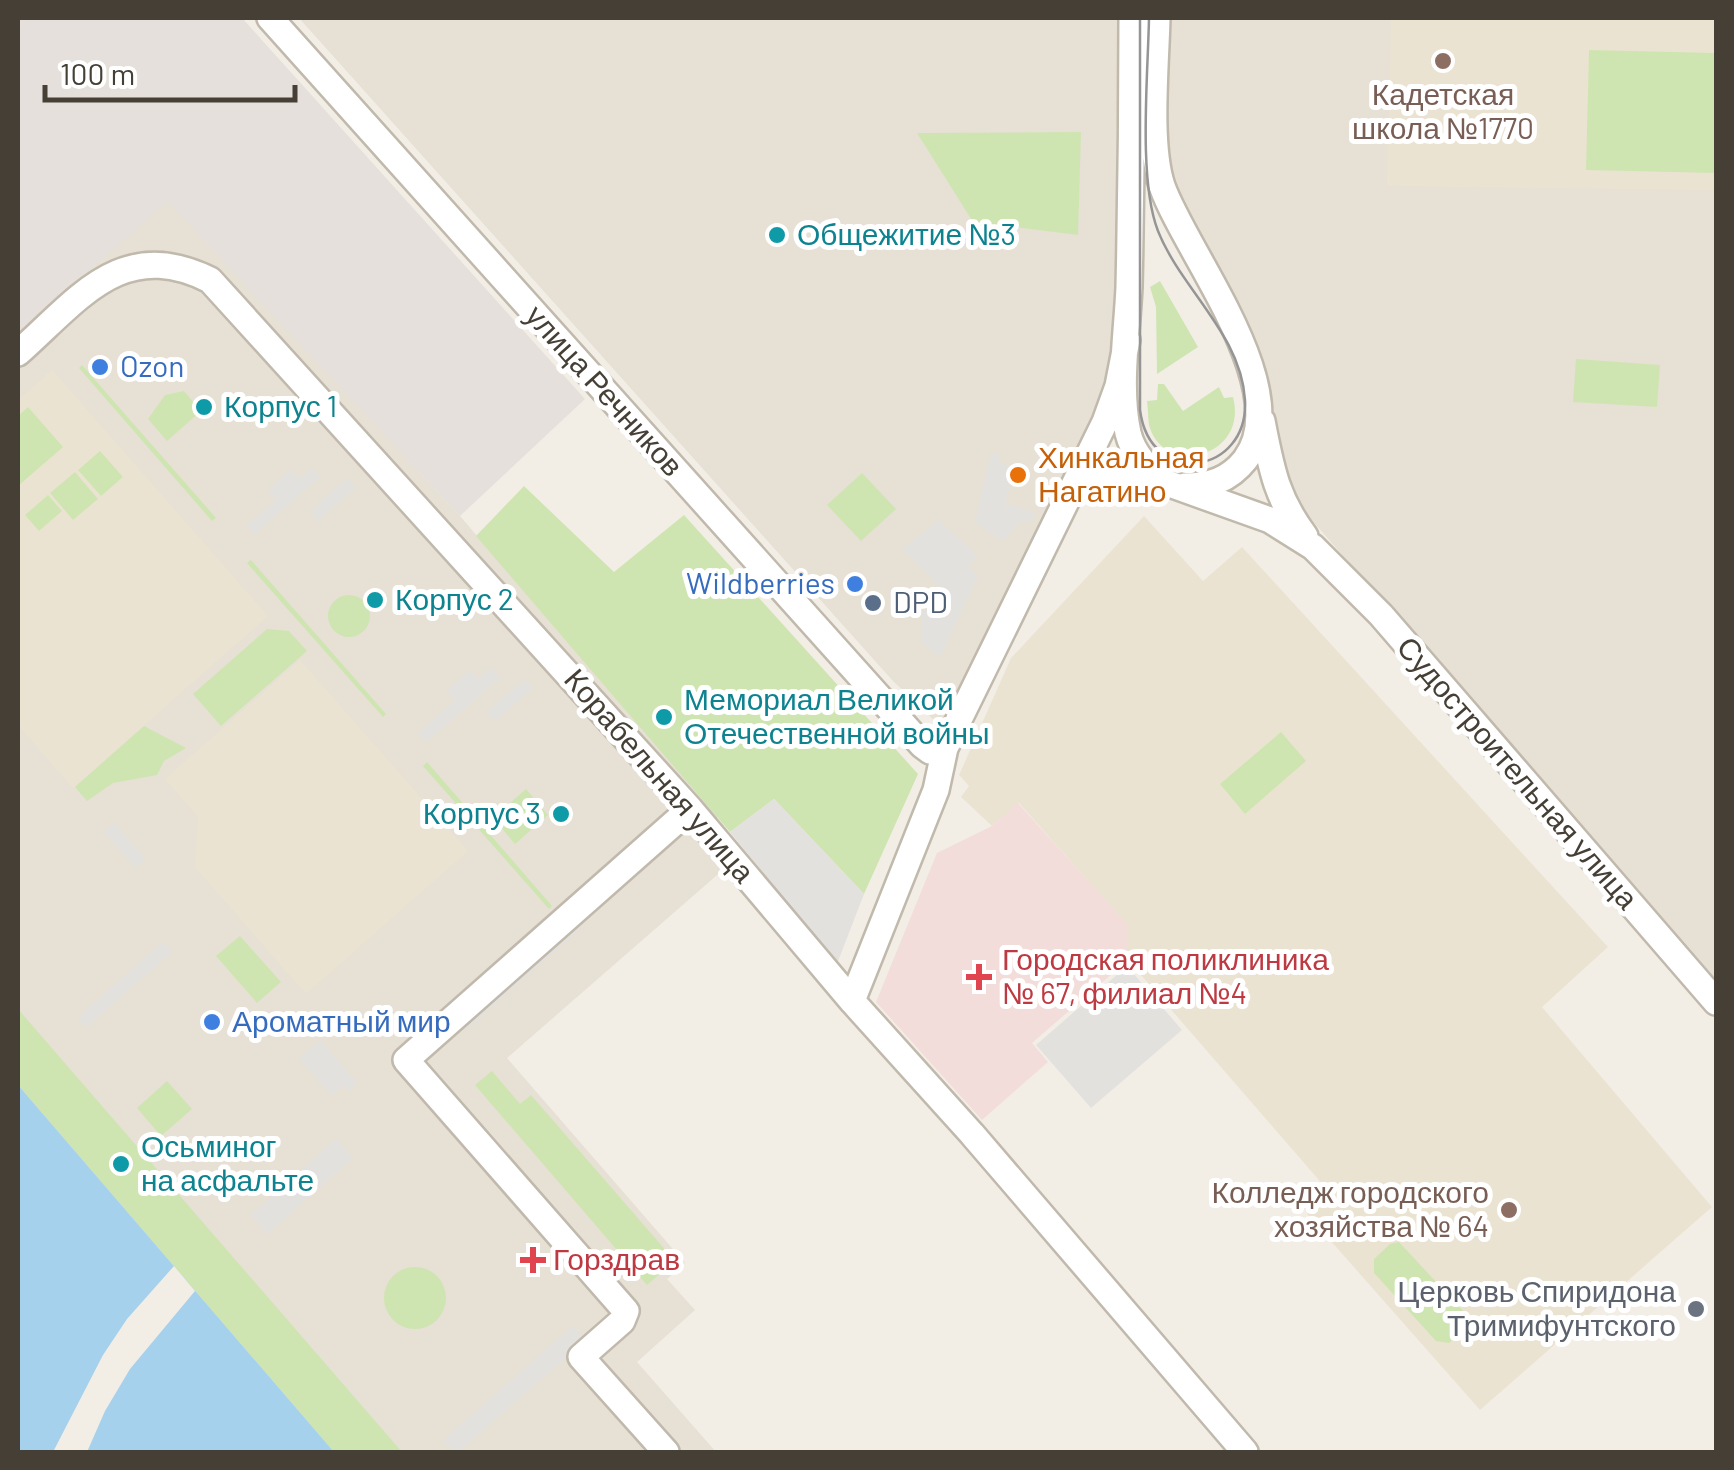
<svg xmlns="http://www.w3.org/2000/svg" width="1734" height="1470" font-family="Barlow,sans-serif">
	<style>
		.residential { fill: #e6e0d5 }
		.industrial { fill: #e5e0db }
		.education { fill: #ebe3d1 }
		.medical { fill: #f2ddda }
		.green { fill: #cfe5b1 }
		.parking { fill: #e3e1de }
		.water { fill: #a5d1ec }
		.pier { fill: #f2eee6 }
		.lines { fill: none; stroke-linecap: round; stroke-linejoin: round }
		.minor-casing { stroke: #c0b9ac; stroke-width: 30 }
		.minor { stroke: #fff; stroke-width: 25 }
		.tram { stroke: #959595; stroke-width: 2.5 }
		.education-dot { fill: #8d6e63; stroke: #fff; stroke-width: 4 }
		.culture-dot { fill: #0f9aa8; stroke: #fff; stroke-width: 4 }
		.shop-dot { fill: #3f7fe0; stroke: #fff; stroke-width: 4 }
		.food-dot { fill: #e8710a; stroke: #fff; stroke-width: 4 }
		.service-dot { fill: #5c6f8a; stroke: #fff; stroke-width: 4 }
		.health-dot { fill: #e0444e; stroke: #fff; stroke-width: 4 }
		.worship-dot { fill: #6b7280; stroke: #fff; stroke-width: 4 }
		.labels { text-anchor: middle; stroke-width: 10; stroke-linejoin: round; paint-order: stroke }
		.education-label { font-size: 30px; fill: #785e54; stroke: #fff }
		.culture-label { font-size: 30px; fill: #0d838f; stroke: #fff; text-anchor: start }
		.shop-label { font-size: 30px; fill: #366cbe; stroke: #fff; text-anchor: start }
		.street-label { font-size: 30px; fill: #453f36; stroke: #fff }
		.food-label { font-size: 30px; fill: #c56008; stroke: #fff; text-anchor: start }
		.service-label { font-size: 30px; fill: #4e5e75; stroke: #fff; text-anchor: start }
		.health-label { font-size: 30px; fill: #be3a42; stroke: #fff; text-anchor: start }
		.worship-label { font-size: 30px; fill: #5b616d; stroke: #fff; text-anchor: end }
	</style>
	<rect width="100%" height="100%" fill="#f2eee6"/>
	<path class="residential" d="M299 18H1125L1120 323 1104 403 945 726 936 722 893 681Z
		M1162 18H1716V985L1297 503 1288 482 1279 429 1254 342 1190 218 1168 167Z
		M168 201 460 516 718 816 696 836 724 869 507 1058 685 1263 667 1279 695 1310 637 1362 716 1452H334L18 1085V332Z"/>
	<path class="industrial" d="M18 18H242L585 399 460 516 168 202 18 332Z"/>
	<path class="education" d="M1391 18H1716V190L1387 186Z
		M52 370 268 616 73 788 18 725V400Z
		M1144 516 1203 581 1242 547 1608 947 1542 1007 1712 1207 1480 1410 1307 1214 1331 1194 1128 960 1127 925 1019 803 992 826 961 797 969 786 959 775 1011 658Z
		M300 660 468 851 306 994 195 867 198 817 165 779Z"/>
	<path class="medical" d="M1018 803 1128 925V960L1032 1043 1048 1062 982 1120 876 1002 937 853 992 826Z"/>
	<path class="green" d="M1589 50 1716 53V173L1586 170Z
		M1081 132 1078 235 973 222 917 133Z
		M1160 281 1198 347 1157 374 1156 307 1150 287Z
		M1576 359 1660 365 1657 407 1573 402Z
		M82 365 216 518 212 521 79 368Z
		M1158 384H1164L1183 411 1219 387 1224 398 1233 397C1249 458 1163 478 1149 425 1148 418 1148 408 1147 401L1157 400Z
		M184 391 201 411 167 441 148 419 165 395Z
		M28 407 63 447 18 486V416Z
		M100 451 123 477 101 496 78 470Z
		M75 472 98 499 73 520 50 493Z
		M862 473 896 509 861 541 827 505Z
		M524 486 614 572 684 515 918 774 864 894 774 799 730 832 476 536Z
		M48 495 62 511 39 531 25 515Z
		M251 560 386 714 383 717 247 563Z
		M328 616a21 21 0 1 1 42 0a21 21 0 1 1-42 0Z
		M267 629 289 631 307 651 221 726 193 694Z
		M144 726 186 748 164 761 157 775 113 783 87 801 75 787Z
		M1281 732 1306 761 1245 814 1220 784Z
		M427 762 552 906 549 909 423 766Z
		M526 789 548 815 515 844 493 818Z
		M240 936 281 982 257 1003 216 956Z
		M18 1009 402 1452H334L18 1085Z
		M492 1071 520 1104 531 1095 675 1261 647 1285 475 1085Z
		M167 1081 192 1109 161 1136 137 1108Z
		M1399 1242 1466 1314V1328L1449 1343 1436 1341 1374 1273V1259L1390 1244Z
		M384 1298a31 31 0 1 1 62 0a31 31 0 1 1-62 0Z"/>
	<path class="parking" d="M991 453H1000L999 463 1015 467 1005 504 1034 512 1031 522H1019L1002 541 975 522Z
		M312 468 320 477 255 534 247 525 276 500 268 490 291 469 299 479Z
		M348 478 356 487 318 521 310 511Z
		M939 520 978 557 968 566 978 576 940 657 922 642 921 612 938 602 941 595 938 585 902 549Z
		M491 668 500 678 426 742 418 733 455 700 447 690 470 670 479 679Z
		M525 679 533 688 495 721 486 712Z
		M774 799 864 894 837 964 730 832Z
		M114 823 146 859 136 868 104 832Z
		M574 918 582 927 466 1030 458 1021Z
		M163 942 172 952 86 1027 77 1018Z
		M1127 966 1182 1030 1091 1108 1036 1045Z
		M320 1040 357 1083 348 1091 343 1086 332 1096 299 1058Z
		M336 1139 353 1158 267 1234 251 1215Z
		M573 1326 585 1341 458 1452H455L443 1440Z"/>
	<path class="water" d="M18 1085 334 1452H18Z"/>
	<path class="pier" d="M174 1266 195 1291 130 1369 105 1411 87 1452H53L103 1355 127 1319Z"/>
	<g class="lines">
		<g class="minor-casing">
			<path id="minor" d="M270 18 922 745 930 751 945 748
				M1132 18C1132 107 1131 197 1129 287 1127 333 1118 388 1128 433 1133 454 1148 469 1164 482
				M1157 18C1156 64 1148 144 1162 186 1185 252 1298 391 1245 460 1229 480 1210 486 1185 486
				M18 353C79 299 122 236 210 280L690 809 852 1001 972 1134 1245 1452
				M1262 421C1271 467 1276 498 1305 536
				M1068 496 1086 481 1107 475 1164 482 1270 520 1313 547 1381 615 1716 1002
				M852 1001 936 790 945 748 1105 422 1118 386 1127 340
				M666 1452 581 1357 622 1321 626 1311 406 1060 690 809"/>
		</g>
		<use href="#minor" class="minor"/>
		<path class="tram" d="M1140 18V410C1150 489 1249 475 1245 400 1241 334 1181 289 1158 231 1138 180 1148 75 1149 18"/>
	</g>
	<g class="education-dot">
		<circle cx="1443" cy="61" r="10"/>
		<circle cx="1509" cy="1210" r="10"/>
	</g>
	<g class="culture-dot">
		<circle cx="777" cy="235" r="10"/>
		<circle cx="204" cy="407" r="10"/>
		<circle cx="375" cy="600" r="10"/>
		<circle cx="664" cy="717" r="10"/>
		<circle cx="561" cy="814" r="10"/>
		<circle cx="121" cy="1164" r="10"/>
	</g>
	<g class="shop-dot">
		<circle cx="100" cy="367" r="10"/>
		<circle cx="855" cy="584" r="10"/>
		<circle cx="212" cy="1022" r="10"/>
	</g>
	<circle class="food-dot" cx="1018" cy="475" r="10"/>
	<circle class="service-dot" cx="873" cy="603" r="10"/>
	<g class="health-dot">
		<path d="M974 962h10v10h10v10h-10v10h-10v-10h-10v-10h10z"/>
		<path d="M528 1245h10v10h10v10h-10v10h-10v-10h-10v-10h10z"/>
	</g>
	<circle class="worship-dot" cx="1696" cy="1309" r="10"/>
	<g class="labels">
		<g class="education-label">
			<text x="1443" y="105">Кадетская<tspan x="1443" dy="34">школа №1770</tspan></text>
			<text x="1489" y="1203" text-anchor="end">Колледж городского<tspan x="1489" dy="34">хозяйства № 64</tspan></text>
		</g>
		<g class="culture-label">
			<text x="797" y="245">Общежитие №3</text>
			<text x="224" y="417">Корпус 1</text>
			<text x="395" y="610">Корпус 2</text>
			<text x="684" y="710">Мемориал Великой<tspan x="684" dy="34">Отечественной войны</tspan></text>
			<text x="541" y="824" text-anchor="end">Корпус 3</text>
			<text x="141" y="1157">Осьминог<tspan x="141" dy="34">на асфальте</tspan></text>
		</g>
		<g class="shop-label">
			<text x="120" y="377">Ozon</text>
			<text x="835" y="594" text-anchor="end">Wildberries</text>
			<text x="232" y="1032">Ароматный мир</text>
		</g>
		<g class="street-label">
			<text transform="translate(604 391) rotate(48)" y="10">улица Речников</text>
			<text transform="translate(1517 773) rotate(49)" y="10">Судостроительная улица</text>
			<text transform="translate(659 776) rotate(49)" y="10">Корабельная улица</text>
		</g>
		<g class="food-label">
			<text x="1038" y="468">Хинкальная<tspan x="1038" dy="34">Нагатино</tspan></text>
		</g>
		<g class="service-label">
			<text x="893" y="613">DPD</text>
		</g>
		<g class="health-label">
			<text x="1002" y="970">Городская поликлиника<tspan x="1002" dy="34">№ 67, филиал №4</tspan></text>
			<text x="553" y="1270">Горздрав</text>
		</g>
		<g class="worship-label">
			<text x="1676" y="1302">Церковь Спиридона<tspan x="1676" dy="34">Тримифунтского</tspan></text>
		</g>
	</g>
	<rect width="1734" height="1470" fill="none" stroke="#453f36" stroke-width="40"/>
	<path d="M45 85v15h250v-15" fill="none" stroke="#453f36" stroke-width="5"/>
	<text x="60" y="85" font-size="30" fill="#453f36" stroke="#ffffff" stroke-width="8" paint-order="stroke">100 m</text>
</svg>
